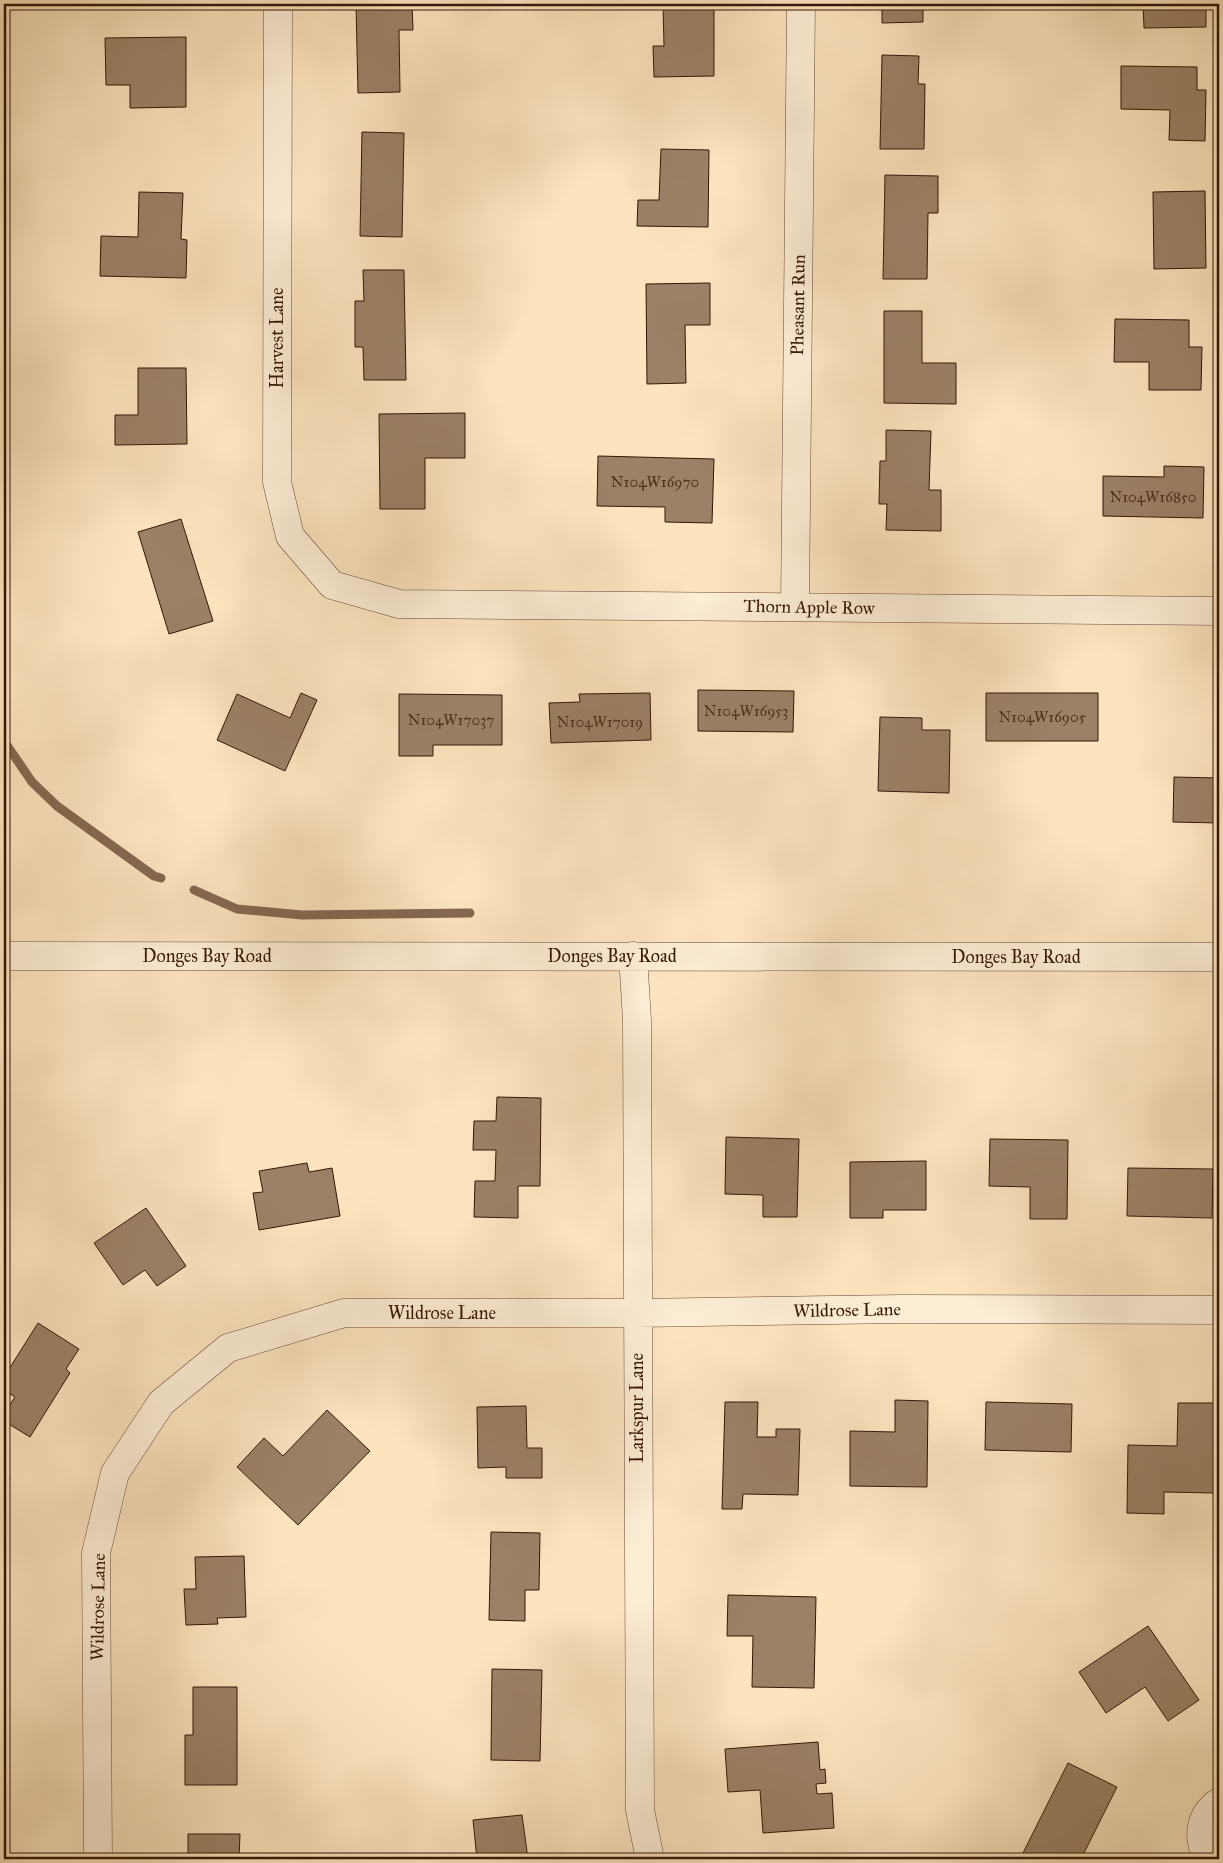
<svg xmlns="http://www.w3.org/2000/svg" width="1223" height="1863" font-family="'IM FELL Great Primer',serif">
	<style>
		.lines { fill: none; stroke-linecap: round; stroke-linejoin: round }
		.stream { stroke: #84684f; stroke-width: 9 }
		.building { fill: #9c8166; stroke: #351606 }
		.minor-casing { stroke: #674a34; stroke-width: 29 }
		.minor { stroke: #fdedd5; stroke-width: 28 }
		.labels { text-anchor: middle; stroke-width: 4; stroke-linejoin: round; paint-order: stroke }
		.number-label { font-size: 15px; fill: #4f311e }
		.street-label { font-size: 18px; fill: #351606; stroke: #fdedd5 }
	</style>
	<rect width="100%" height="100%" fill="#fce4bf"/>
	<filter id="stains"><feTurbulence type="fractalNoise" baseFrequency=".004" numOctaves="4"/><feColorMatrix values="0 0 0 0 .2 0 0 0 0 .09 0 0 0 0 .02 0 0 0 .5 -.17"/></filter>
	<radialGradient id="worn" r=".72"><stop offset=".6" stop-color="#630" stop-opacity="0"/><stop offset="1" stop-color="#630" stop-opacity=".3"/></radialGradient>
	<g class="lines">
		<path class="stream" d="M4 741 32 782 57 806 154 876 161 878
			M194 890 237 909 302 915 470 913"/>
	</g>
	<path class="building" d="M356 4H412L413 30H399L400 92 358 93Z
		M663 4H714V76L654 77 653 46H664Z
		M882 4H923V22L882 23Z
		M1143 4H1206V27L1144 28Z
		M186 37V107L130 108V85H106L105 38Z
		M882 55 919 56 918 84H925L924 149H880Z
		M1121 66 1197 67V90H1206L1205 141 1169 140 1170 110 1121 109Z
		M362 132 404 133 402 237 360 236Z
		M661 149 709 150 708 227 637 226 638 200H659Z
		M885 175 938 176V213H928L927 279H883Z
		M1205 191 1206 268 1154 269 1153 192Z
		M139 192 183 193 181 239 187 240 186 278 100 276 101 236 138 237Z
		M363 270H404L406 380H364L363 347H355V301H364Z
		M710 283V325H685L686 383 647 384 646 284Z
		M884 311H922V363H956V404L884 403Z
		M1115 319 1189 320V347H1202L1201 390H1149V362H1114Z
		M138 368H186L187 444 115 445V415H138Z
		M465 413V458H425V509H380L379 414Z
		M886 430 931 431 929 490H941V531L886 530 887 504H879L880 461H886Z
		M598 456 714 459 712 523 665 522V507L597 506Z
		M1164 466 1204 467 1203 518 1103 516V476L1164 477Z
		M181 519 213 621 169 634 138 532Z
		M698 690 794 691 793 732 698 731Z
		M301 693 317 700 285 771 217 740 237 694 290 718Z
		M650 693 651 740 551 743 549 703 580 702 579 694Z
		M986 693H1098V741H986Z
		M399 694 502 695V745H433V756H399Z
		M880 717 922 718V730H950L949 793 878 791Z
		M1174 777 1219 778V823L1173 822Z
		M497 1097 541 1098 540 1186H518V1218L474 1217 475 1181H495L496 1150H473L474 1121H496Z
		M726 1137 799 1139 797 1217H763V1195L725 1194Z
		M990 1139 1068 1140 1067 1219H1030V1187L989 1186Z
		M926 1161V1210H883V1218H850V1162Z
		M307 1163 309 1172 332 1168 340 1216 259 1230 253 1193 263 1192 259 1171Z
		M1128 1168 1213 1169 1212 1218 1127 1216Z
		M146 1208 186 1266 157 1286 145 1270 123 1285 94 1243Z
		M38 1323 79 1349 66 1369 70 1373 30 1437 4 1421V1414L15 1397 4 1390V1377Z
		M895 1400 928 1401 927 1487 850 1486V1431L895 1432Z
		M725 1402H758L757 1437H776V1429H800L798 1495 743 1494 742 1509H722Z
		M986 1402 1072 1404 1071 1452 985 1450Z
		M1178 1403H1215L1214 1493 1164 1492V1514L1127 1513 1128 1445 1177 1446Z
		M526 1406 527 1448H542V1478H506V1467L478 1468 477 1407Z
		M327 1410 370 1451 298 1525 237 1467 264 1438 283 1456Z
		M4 1476 10 1477 4 1511Z
		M491 1532 540 1533 539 1590H525V1621L489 1620Z
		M244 1556 246 1617 217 1618 218 1624 186 1625 184 1589H196L195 1557Z
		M728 1595 816 1597 814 1688 752 1687 753 1636H727Z
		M1148 1626 1199 1700 1168 1721 1145 1687 1106 1713 1079 1672Z
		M492 1669 542 1670 540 1761 491 1760Z
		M193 1687H237V1785H185V1735H193Z
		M818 1742 820 1770 825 1769 826 1783 816 1784 817 1794 832 1793 834 1828 763 1833 760 1790 728 1792 725 1749Z
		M1068 1763 1117 1787 1081 1859H1020Z
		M522 1815 528 1859H477L473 1820Z
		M188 1834H240L239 1859H188Z"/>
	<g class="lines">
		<g class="minor-casing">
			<path id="minor" d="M278 4 277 482 290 536 332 585 399 604 1219 611
				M795 607 801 4
				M4 956 1219 957
				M633 956 637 1020 640 1810 650 1859
				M98 1859 96 1553 115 1473 161 1403 228 1348 344 1313H637L901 1309 1219 1310
				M1209 1859C1196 1839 1199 1816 1219 1802"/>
		</g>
		<use href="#minor" class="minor"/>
	</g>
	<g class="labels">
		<g class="number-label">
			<text x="655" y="487">N104W16970</text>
			<text x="1153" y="502">N104W16850</text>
			<text x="746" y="716">N104W16953</text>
			<text x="1042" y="722">N104W16905</text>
			<text x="451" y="725">N104W17037</text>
			<text x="600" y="727">N104W17019</text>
		</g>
		<g class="street-label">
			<text transform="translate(798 305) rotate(-89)" y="6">Pheasant Run</text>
			<text transform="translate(277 338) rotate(-90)" y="6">Harvest Lane</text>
			<text transform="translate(809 607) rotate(1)" y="6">Thorn Apple Row</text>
			<text x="207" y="962">Donges Bay Road</text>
			<text x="612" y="962">Donges Bay Road</text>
			<text x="1016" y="963">Donges Bay Road</text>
			<text transform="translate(847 1310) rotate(-1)" y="6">Wildrose Lane</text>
			<text x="442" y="1319">Wildrose Lane</text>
			<text transform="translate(637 1408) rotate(-90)" y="6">Larkspur Lane</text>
			<text transform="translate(98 1607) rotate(-89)" y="6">Wildrose Lane</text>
		</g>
	</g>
	<rect width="1223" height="1863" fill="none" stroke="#fce4bf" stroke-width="20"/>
	<rect x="5" y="5" width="1213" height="1853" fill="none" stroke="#351606" stroke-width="2.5"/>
	<rect x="10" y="10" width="1203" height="1843" fill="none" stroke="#351606"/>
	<rect width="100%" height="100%" filter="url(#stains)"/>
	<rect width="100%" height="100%" fill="url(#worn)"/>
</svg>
